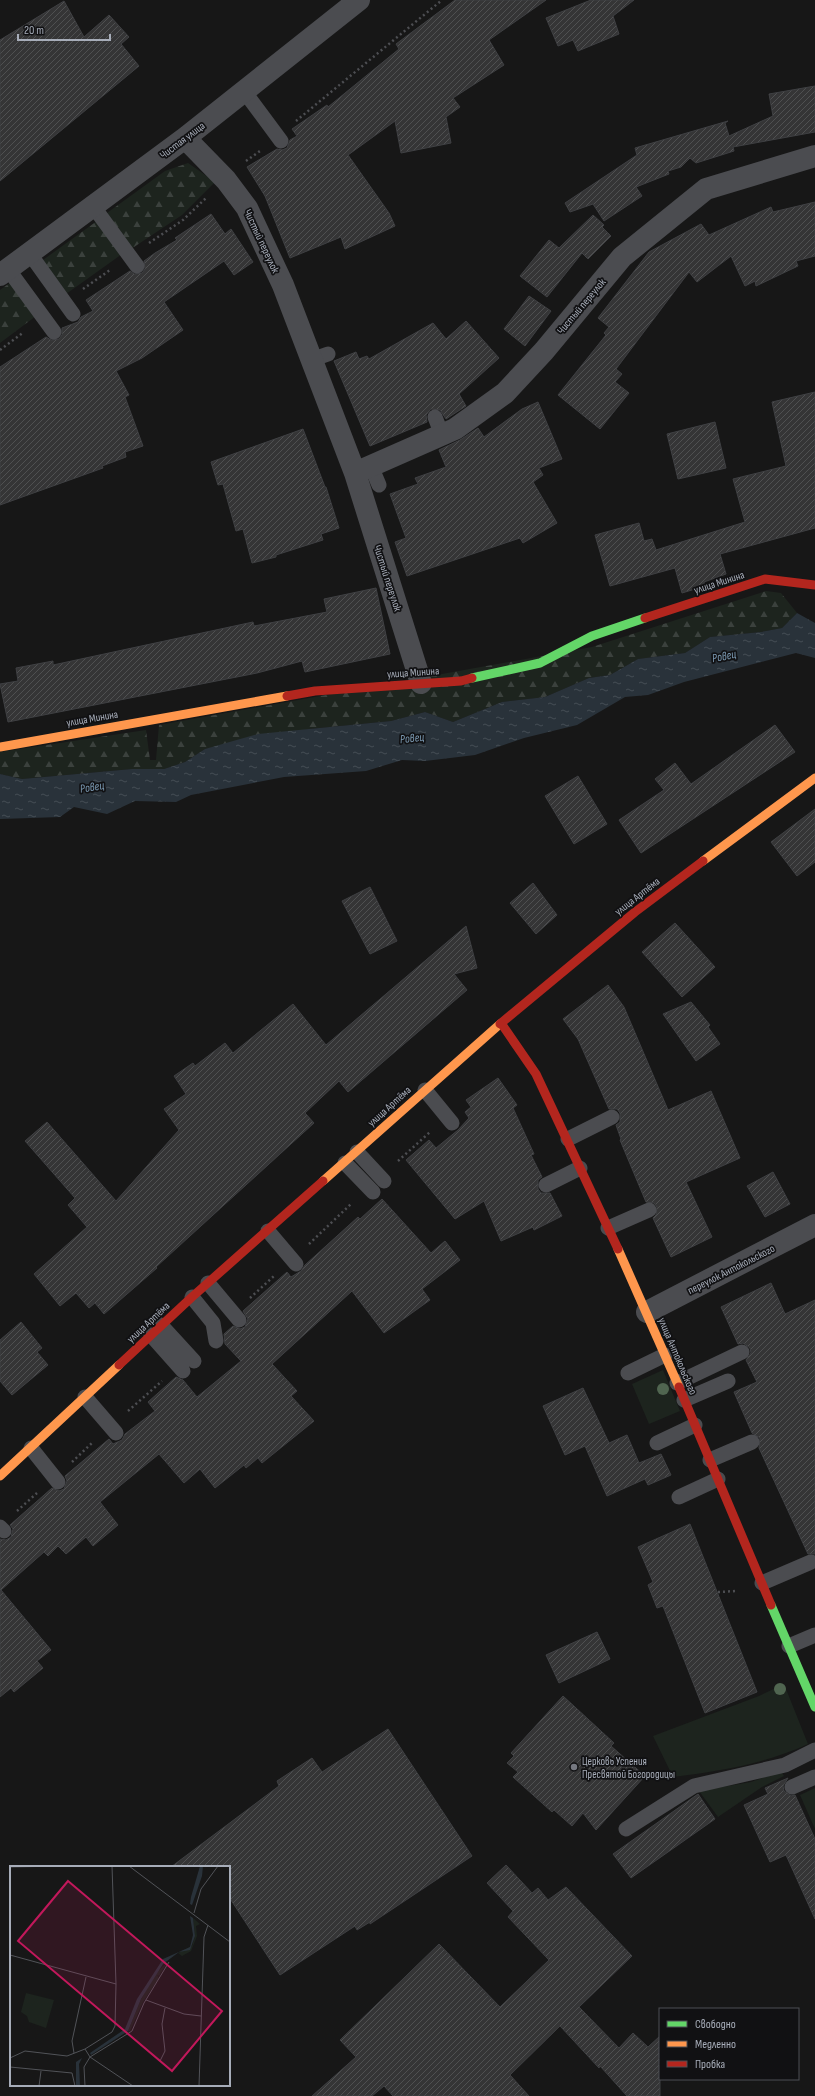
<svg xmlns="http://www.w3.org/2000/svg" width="815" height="2096" font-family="'Sofia Sans Condensed',sans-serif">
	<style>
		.green { fill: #1d241e }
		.forest { fill: url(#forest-firs) }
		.water { fill: url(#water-ripples) }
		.building { fill: url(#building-hatch); stroke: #3f4043 }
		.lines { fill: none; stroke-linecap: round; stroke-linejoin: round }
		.path { stroke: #4d4e52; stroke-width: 2.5; stroke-dasharray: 2 3; stroke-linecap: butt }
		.lane { stroke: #4b4c50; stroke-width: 15 }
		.street { stroke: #4b4c50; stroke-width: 22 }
		.fast { stroke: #63d668; stroke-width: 9 }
		.slow { stroke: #ff974d; stroke-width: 9 }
		.jam { stroke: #b3261e; stroke-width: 9 }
		.tree { fill: #506550 }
		.poi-dot { fill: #757880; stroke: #111113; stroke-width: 1.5 }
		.labels { text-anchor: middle; stroke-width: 3.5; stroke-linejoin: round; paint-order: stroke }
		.street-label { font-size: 11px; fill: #a7adb9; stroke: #111113 }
		.poi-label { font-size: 11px; fill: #a7adb9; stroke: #111113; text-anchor: start }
		.water-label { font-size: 12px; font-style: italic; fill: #7d9cb5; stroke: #111113 }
		.inset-road { fill: none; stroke: #515358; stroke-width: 1 }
		.view { fill: #c2185b; fill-opacity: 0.15; stroke: #c2185b; stroke-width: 2 }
		.inset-edge { fill: none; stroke: #a7adb9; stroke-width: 2 }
	</style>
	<defs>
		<pattern id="forest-firs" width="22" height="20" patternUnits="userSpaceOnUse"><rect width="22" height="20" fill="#1d241e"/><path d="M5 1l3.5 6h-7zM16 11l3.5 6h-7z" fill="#3b413d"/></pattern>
		<pattern id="water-ripples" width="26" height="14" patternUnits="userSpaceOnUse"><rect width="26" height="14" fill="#29323a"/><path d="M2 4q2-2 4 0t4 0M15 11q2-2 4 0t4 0" fill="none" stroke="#454d54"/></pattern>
		<pattern id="building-hatch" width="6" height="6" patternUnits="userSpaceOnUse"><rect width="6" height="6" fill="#353536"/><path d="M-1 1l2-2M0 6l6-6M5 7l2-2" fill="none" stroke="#4f5051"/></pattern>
	</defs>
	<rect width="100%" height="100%" fill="#171717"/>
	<path class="green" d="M663 1370 680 1411 649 1424 632 1384Z
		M784 1684 808 1744C765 1764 719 1771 673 1777L653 1736 759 1696Z
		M781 1771 784 1776 762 1787 718 1817 699 1791 751 1782Z
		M815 1788V1829L800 1795Z"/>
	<path class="forest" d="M188 163 215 182 182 215 131 249 107 213 165 171Z
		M97 221 122 254 66 294 43 260Z
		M11 282 36 316 0 343V290Z
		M766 591 781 593 797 613 782 628 761 632 710 637 685 653 638 659 610 675 589 678 545 697 502 702 453 722 425 712 391 721 309 729 205 749 185 762 164 769H132L22 779 0 774V752L146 730 150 760H156L159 725 592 647Z"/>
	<path class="water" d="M797 613 815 623V658L796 653 684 682 648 695 625 697 577 725 524 738 475 755 425 761 402 760 366 771 284 777 191 795 176 802 135 801 107 814 74 807 60 817 0 819V774L22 779 132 769H164L185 762 205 749 258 734 391 721 425 712 453 722 502 702 545 697 589 678 610 675 638 659 685 653 710 637 761 632 782 628Z"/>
	<path class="building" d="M455 0H546L489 40 504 65 453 98 460 107 446 117 451 143 401 153 395 121 348 155 389 213 395 226 345 249 341 237 290 258 265 196 247 167 277 149 282 150 287 148 290 140 297 136 292 129 327 105 328 107 399 49 396 44Z
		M591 0H634L613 16 619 34 578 51 573 40 558 46 546 18Z
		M64 1 84 37 109 15 129 37 121 44 139 66 0 181V40Z
		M815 86V132L733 147 734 151 696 163 690 158 681 167 668 171 669 174 636 187 642 196 604 221 593 204 570 212 565 203 637 155 635 148 728 121 725 123 729 136 773 116 769 94Z
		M815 202V256L796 261 798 266 756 286 755 281 745 286 731 256 697 282 689 272 616 369 622 374 615 382 629 393 600 429 558 395 606 335 604 333 609 327 598 318 649 252 701 224 709 235 771 207 773 212Z
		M211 214 225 234 231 229 253 262 234 275 224 261 164 302 183 330 142 358 116 371 129 395 125 397 143 446 125 452 126 457 102 466 103 468 0 505V367L46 337 51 340 59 339 62 335V328L78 322 81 317 93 311 86 300 130 271 134 274 142 273 145 269 144 261 155 253 177 240 175 238Z
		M593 215 604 225 602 227 611 236 588 259 582 253 547 297 520 276 549 240 559 248Z
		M529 296 551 311 525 346 504 329Z
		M466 321 499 358 459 394 466 406 446 419 440 410 431 409 426 415 427 422 370 446 334 361 356 352 359 359 367 356 369 359 433 323 446 339Z
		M815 392V528L720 554 726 574 704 582 705 586 682 593 675 568 610 586 595 535 639 523 644 541 652 539 656 550 745 522 733 479 786 466 772 402Z
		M538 402 562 459 539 468 543 475 533 482 557 523 523 543 520 538 407 576 395 542 406 538 390 494 418 484 415 478 446 467 439 450 460 440 478 428 484 437 522 409Z
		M715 422 726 468 678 479 667 434Z
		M303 429 325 487H326L339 528 321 534 323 540 276 555V557L252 563 243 529 236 531 223 484 218 485 211 462Z
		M376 588 390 654 305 672 302 661 257 673 8 722 0 684 18 681 16 668 53 661V665L253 622 254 626 327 612 324 599Z
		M775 725 795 752 641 853 619 820 664 790 655 779 675 763 691 784Z
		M578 776 607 824 574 844 545 796Z
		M815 809V862L797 876 771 842Z
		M533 883 557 915 536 934 510 903Z
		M370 887 397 941 370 954 342 901Z
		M675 923 715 967 682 997 642 952Z
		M466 926 477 968 454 974 467 990 348 1092 339 1081 305 1113 314 1123 156 1267 157 1268 104 1314 95 1303 89 1308 76 1293 60 1306 34 1274 87 1227 68 1205 75 1198 25 1141 47 1122 116 1201 179 1130 164 1109 186 1094 174 1076 193 1063 195 1066 225 1043 233 1053 293 1004 326 1045Z
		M608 985 624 1007 668 1110 711 1091 740 1158 686 1182 712 1237 671 1257 653 1218 656 1215 657 1207 654 1203 646 1202 620 1140 621 1139 616 1125 620 1122V1113L617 1109H609L578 1039 563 1019Z
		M691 1002 710 1025 708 1027 720 1044 696 1061 663 1014Z
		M498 1078 517 1105 513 1108 534 1154 531 1155 542 1177 538 1180V1189L541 1193H550L562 1216 534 1230 533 1227 501 1241 484 1201 455 1219 406 1160 429 1140 436 1148 458 1130 469 1118 465 1112 471 1107 466 1100Z
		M773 1172 790 1204 765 1217 747 1186Z
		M382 1199 431 1253 445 1241 460 1260 422 1289 430 1300 384 1333 352 1291 272 1364 297 1391 291 1396 314 1421 262 1463 258 1458 246 1468 244 1465 215 1488 200 1469 184 1483 159 1454 100 1502 118 1525 93 1546 86 1537 66 1554 58 1546 48 1556 44 1552 1 1590 51 1650 37 1661 43 1668 14 1692 11 1688 0 1697V1539L6 1540 11 1537 13 1529 10 1525 52 1488 59 1491 64 1489 67 1481 65 1476 109 1439 113 1444 122 1440 125 1434 155 1411 148 1402 176 1377 183 1380 197 1397 241 1361 225 1344 224 1334 233 1326 240 1329 245 1327 248 1319 243 1311 287 1272 291 1277 301 1271 305 1265 358 1217 360 1219Z
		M771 1283 785 1314 815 1300V1554H808L759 1448 760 1438 752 1433 734 1392 757 1382 746 1360 751 1353 750 1348 743 1343 738 1344 721 1307Z
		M21 1322 42 1348 37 1352 48 1365 12 1395 0 1381V1340Z
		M583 1388 609 1443 627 1435 639 1463 661 1454 671 1475 648 1485 645 1479 607 1496 585 1446 565 1455 543 1406Z
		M690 1524 757 1692 705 1713 663 1606 657 1608 648 1585 653 1582 638 1547Z
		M597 1632 610 1659 559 1683 546 1655Z
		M563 1696 614 1743 611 1746 645 1776 596 1830 583 1813 572 1826 554 1810 552 1812 513 1777 518 1772 507 1763 514 1756 511 1753Z
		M388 1729 472 1856 370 1924V1922L357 1930 355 1926 280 1975 229 1897V1867H171L279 1786 277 1781 312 1758 322 1772Z
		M788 1778 783 1786 784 1791 791 1796 795 1795 815 1839V1919L786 1855 770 1862 744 1805 768 1794 765 1788Z
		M698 1794 715 1819 631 1878 613 1854Z
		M506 1865 532 1893 538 1888 548 1900 566 1887 632 1956 579 2007 619 2048 633 2033 648 2047 660 2036V2096H627L600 2066 599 2068 560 2026 510 2075 529 2096H393L384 2086 372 2096H312L356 2057 340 2040 439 1944 500 2007 549 1960 508 1917 513 1911 487 1883Z"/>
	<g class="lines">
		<path class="path" d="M296 121 442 0
			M246 161 260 151
			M149 243 183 220 206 198
			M83 289 110 270
			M0 350 24 332
			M398 1161 430 1132
			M309 1244 352 1203
			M250 1298 274 1276
			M128 1411 162 1381
			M72 1462 93 1442
			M17 1511 37 1493
			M718 1592 737 1591"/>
		<path class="lane" d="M244 91 281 141
			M93 206 137 266
			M30 254 73 314
			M8 269 54 332
			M311 360 328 354
			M435 417 442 435
			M371 466 379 485
			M425 1090 452 1123
			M568 1139 612 1117
			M357 1152 384 1181
			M345 1163 373 1192
			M546 1185 580 1168
			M608 1228 649 1210
			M268 1231 296 1264
			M208 1283 239 1320
			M192 1297 213 1323 216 1341
			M161 1325 194 1361
			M151 1335 183 1371
			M628 1373 665 1355
			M677 1383 742 1352
			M85 1397 116 1433
			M684 1400 728 1381
			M657 1443 695 1425
			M31 1448 58 1482
			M710 1460 752 1442
			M679 1497 718 1479
			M0 1527 4 1531
			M762 1583 811 1562
			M789 1646 815 1635
			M792 1787 815 1777
			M626 1829 694 1786 785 1765 815 1750"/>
		<path class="street" d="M185 138 226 180 247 208 283 285 355 473 421 683
			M0 275 185 138 359 0
			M355 473 455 429 505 393 544 351 622 257 706 189 815 156
			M647 1312 815 1225"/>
		<path class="fast" d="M472 678 540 663 592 636 645 618
			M771 1605 815 1707"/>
		<path class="slow" d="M0 747 287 696
			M703 861 815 778
			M323 1181 500 1024
			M618 1249 679 1387
			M0 1476 119 1365"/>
		<path class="jam" d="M645 618 765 579 815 585
			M287 696 315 691 461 681 472 678
			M501 1023 536 1074 618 1249
			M500 1024 635 912 703 861
			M119 1365 192 1297 323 1181
			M679 1387 771 1605"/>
	</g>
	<g class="tree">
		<circle cx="663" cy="1389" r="6"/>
		<circle cx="780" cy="1689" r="6"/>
	</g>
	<circle class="poi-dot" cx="574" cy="1767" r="4"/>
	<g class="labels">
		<g class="street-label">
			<text transform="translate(182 140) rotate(-37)" y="4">Чистая улица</text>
			<text transform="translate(262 241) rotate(65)" y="4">Чистый переулок</text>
			<text transform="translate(581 306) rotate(-50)" y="4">Чистый переулок</text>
			<text transform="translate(388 578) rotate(72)" y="4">Чистый переулок</text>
			<text transform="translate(719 582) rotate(-18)" y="4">улица Минина</text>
			<text transform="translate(413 672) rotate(-4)" y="4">улица Минина</text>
			<text transform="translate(92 718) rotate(-10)" y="4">улица Минина</text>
			<text transform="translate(637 896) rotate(-38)" y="4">улица Артёма</text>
			<text transform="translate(389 1106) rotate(-42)" y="4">улица Артёма</text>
			<text transform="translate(731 1269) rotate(-27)" y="4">переулок Антокольского</text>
			<text transform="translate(148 1322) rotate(-43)" y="4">улица Артёма</text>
			<text transform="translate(678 1356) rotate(67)" y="4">улица Антокольского</text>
		</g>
		<g class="poi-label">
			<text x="582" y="1765">Церковь Успения<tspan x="582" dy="13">Пресвятой Богородицы</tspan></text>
		</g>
		<g class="water-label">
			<text transform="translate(724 656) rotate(-11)" y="4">Ровец</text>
			<text transform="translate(412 738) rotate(-6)" y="4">Ровец</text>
			<text transform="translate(92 787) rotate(-9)" y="4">Ровец</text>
		</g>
	</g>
	<g transform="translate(10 1866)">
		<rect width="220" height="220" fill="#171717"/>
		<path d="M16 127 44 134 36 162 19 156 17 150 11 146Z" fill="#1d241e"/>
		<path d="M183 52 190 58 186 60 187 70 181 85 172 90 168 87 182 80 185 70ZM158 95 149 110 147 109 149 112 133 136 120 165H118L131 133 145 109Z" fill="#1d241e"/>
		<path d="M190 0H193L192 10 182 39 180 38 181 31ZM180 50 183 52 185 70 180 84 169 86 153 98 131 133 118 165 81 189 80 187 115 163 127 133 153 93 180 81 183 69ZM72 192 69 198 70 220H66V196Z" fill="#29323a"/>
		<path class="inset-road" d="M119 0 220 76M0 1 52 0M184 47 191 23 208 0M0 89 106 118M136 134 174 148 191 150M75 183 80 191 123 220M64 187 62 175 76 111M0 192 15 185 57 190 75 183 102 166 105 160 106 118 102 0M150 195 155 185 152 158 155 142M0 201 62 207 65 220M29 220 31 205M75 220 74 201 80 191 122 165 134 137 159 96M189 220 194 71 198 59"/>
		<path class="view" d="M58 15 212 145 162 205 8 75Z"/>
		<rect width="220" height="220" class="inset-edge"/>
	</g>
	<rect x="659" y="2008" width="140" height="72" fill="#111113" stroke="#4d4f55"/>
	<rect x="667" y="2021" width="20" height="6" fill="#63d668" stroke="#4d4f55"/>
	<text x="695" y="2028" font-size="12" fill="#a7adb9">Свободно</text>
	<rect x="667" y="2041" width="20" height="6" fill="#ff974d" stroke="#4d4f55"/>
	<text x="695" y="2048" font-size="12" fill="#a7adb9">Медленно</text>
	<rect x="667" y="2061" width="20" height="6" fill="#b3261e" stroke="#4d4f55"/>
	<text x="695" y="2068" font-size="12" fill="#a7adb9">Пробка</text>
	<path d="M18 34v6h92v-6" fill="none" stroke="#a7adb9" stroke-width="2"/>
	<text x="24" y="34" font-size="12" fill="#a7adb9" stroke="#111113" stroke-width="3" paint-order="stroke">20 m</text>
</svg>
